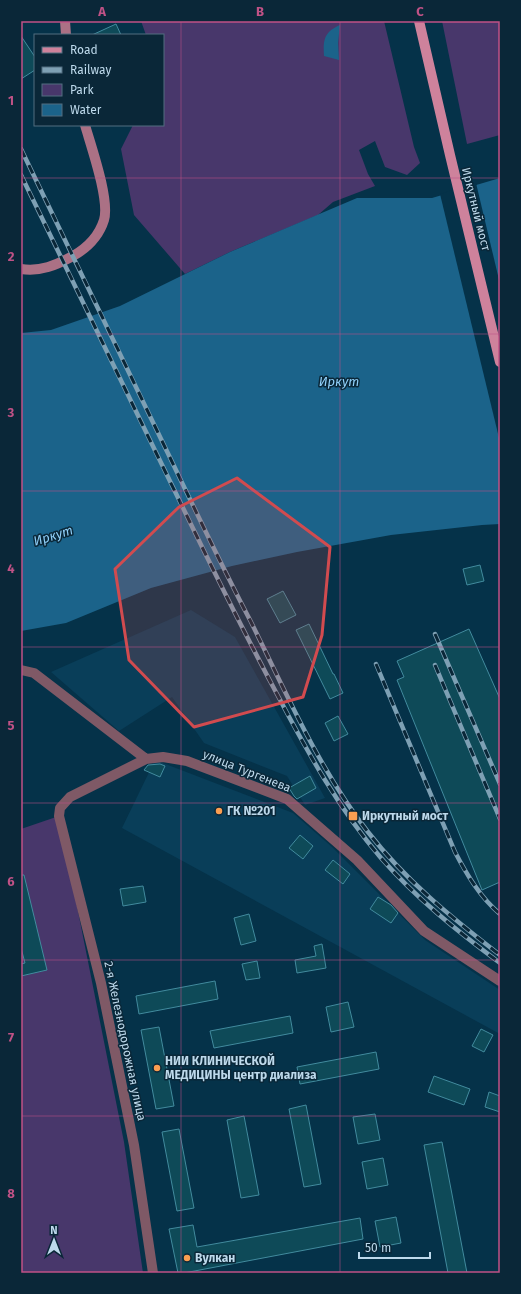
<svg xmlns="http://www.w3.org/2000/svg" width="521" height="1294" font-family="'Fira Sans',sans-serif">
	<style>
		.built { fill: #093e59 }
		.green { fill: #48376b }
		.water { fill: #1b638a }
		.pier { fill: #053249 }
		.building { fill: #0e4a58; stroke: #428b9e }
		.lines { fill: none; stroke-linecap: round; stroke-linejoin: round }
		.street { stroke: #7f5966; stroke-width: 10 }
		.secondary { stroke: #ab7185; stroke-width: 10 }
		.primary { stroke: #ce829c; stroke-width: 10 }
		.rail-casing { stroke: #7ea0b4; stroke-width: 4.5 }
		.rail { stroke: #0a2738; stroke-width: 3; stroke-dasharray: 9; stroke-linecap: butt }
		.marked { fill: #d14b4f; fill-opacity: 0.2; stroke: #d14b4f; stroke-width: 3; stroke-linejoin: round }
		.grid { fill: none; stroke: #c05286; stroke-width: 1; stroke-opacity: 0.55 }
		.poi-dot { fill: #fb9e51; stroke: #0a2738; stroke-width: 1.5 }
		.labels { text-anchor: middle; stroke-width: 3; stroke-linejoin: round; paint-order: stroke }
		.street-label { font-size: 12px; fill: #bdd9eb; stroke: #0a2738 }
		.poi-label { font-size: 12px; font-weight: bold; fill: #bdd9eb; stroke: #0a2738; text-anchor: start }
		.water-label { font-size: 13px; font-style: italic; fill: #8fcff8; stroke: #0a2738 }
		.neatline { fill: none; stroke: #c05286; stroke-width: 1.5 }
		.grid-label { font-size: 13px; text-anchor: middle; font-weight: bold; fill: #c05286 }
	</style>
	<rect width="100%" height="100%" fill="#053249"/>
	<path class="built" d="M191 610 235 637 325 798 305 805 287 776 204 743 172 697 119 731 51 672Z
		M155 760 293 813 332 847 425 940 500 990V1034L122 828Z"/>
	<path class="green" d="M141 21H384L414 147 420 163 407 175 385 167 375 141 359 150 368 174 375 186 333 202 318 215 230 252 185 274 134 215 121 149 133 125H163V35H146Z
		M442 21H500V135L467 144Z
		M59 816 124 1142 143 1273H21V829Z"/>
	<path class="water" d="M340 25 338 43 339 60 324 56C323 40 324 32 340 25Z
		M500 178V524L482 525 391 535 297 552 232 566 151 588 66 623 21 631V333L51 330 120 306 230 252 357 198H432Z"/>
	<path class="pier" d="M476 183 500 284V442L440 194Z"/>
	<path class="building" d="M116 24 121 35H92Z
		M21 36 35 57V70L21 79Z
		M480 565 484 581 467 585 463 569Z
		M283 591 296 615 280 623 267 599Z
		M309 624 333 674H334L343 693 330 699 296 630Z
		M469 629 500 699V882L482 890 397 680 404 677 397 661Z
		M338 716 348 734 334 741 325 723Z
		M160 764 165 766 160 777 144 770 148 765Z
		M310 776 316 788 297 799 294 796 289 788Z
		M300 835 313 846 303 859 289 848Z
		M333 860 350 874 343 884 325 870Z
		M21 875H24L47 970 21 976V964L25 963 21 948Z
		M143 886 146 902 123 906 120 889Z
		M378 897 391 905 398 913 391 923 370 909Z
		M249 914 256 941 241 945 234 918Z
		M322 944 326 968 297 973 295 960 316 956 314 946Z
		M257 961 260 978 246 980 242 964Z
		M215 981 218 999 139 1014 136 996Z
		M348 1002 354 1027 331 1032 326 1007Z
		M290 1016 293 1033 214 1048 210 1031Z
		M159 1027 174 1106 156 1109 141 1030Z
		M481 1029 493 1035 484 1052 472 1046Z
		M376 1052 379 1069 300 1084 297 1067Z
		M434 1076 470 1089 464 1105 428 1092Z
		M489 1092 500 1096V1112L485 1107Z
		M306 1105 321 1184 304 1187 289 1109Z
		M375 1114 380 1140 358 1144 353 1117Z
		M244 1116 259 1195 241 1198 227 1120Z
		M179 1129 194 1208 177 1211 162 1132Z
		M442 1142 467 1273H448L424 1145Z
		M383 1158 388 1185 367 1189 362 1162Z
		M396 1217 401 1243 380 1247 375 1221Z
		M360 1218 363 1239 184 1273H178L169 1229 193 1225 197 1247Z"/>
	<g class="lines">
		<path class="street" d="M21 670 34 673 146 759
			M153 1273 134 1145 101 983 59 816 60 808 70 797 146 759 163 757 187 761 287 799 357 860 424 931 500 981"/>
		<path class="secondary" d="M65 21 66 35
			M21 269C41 272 56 265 73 256 87 248 99 236 104 220 110 200 91 146 85 125"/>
		<path class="primary" d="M419 21 450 155 500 362"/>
		<g class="rail-casing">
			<path id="rail" d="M21 149C68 246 115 343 162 441 191 501 219 561 250 620 286 692 318 768 368 832 405 880 452 918 500 955
				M21 175C76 287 130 400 185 512 215 574 246 636 278 696 308 753 339 809 381 858 416 898 457 931 500 963
				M435 634 500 784
				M376 664 455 852C467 875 480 897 500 914
				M435 665 500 819"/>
		</g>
		<use href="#rail" class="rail"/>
	</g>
	<path class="marked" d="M237 478 330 547 322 635 303 697 194 727 129 660 115 569 179 507Z"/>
	<path class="grid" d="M181 21V1273M340 21V1273M21 178H500M21 334H500M21 491H500M21 647H500M21 803H500M21 960H500M21 1116H500"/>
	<g class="poi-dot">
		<circle cx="219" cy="811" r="4"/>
		<rect x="348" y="811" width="10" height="10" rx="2"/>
		<circle cx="157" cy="1068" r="4"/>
		<circle cx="187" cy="1258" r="4"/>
	</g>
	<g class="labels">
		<g class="street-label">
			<text transform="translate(476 209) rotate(76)" y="4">Иркутный мост</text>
			<text transform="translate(247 771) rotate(22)" y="4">улица Тургенева</text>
			<text transform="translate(125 1041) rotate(78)" y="4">2-я Железнодорожная улица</text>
		</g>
		<g class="poi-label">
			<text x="227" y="815">ГК №201</text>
			<text x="362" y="820">Иркутный мост</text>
			<text x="165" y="1065">НИИ КЛИНИЧЕСКОЙ<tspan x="165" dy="14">МЕДИЦИНЫ центр диализа</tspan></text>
			<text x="195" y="1262">Вулкан</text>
		</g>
		<g class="water-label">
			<text x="339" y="386">Иркут</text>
			<text transform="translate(53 535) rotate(-17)" y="5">Иркут</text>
		</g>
	</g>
	<rect width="521" height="1294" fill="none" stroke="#0a2738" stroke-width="44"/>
	<rect x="34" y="34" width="130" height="92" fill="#0a2738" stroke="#526e80"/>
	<rect x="42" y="47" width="20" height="6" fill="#ce829c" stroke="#526e80"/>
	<text x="70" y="54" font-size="12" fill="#bdd9eb">Road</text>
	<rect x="42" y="67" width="20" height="6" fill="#7ea0b4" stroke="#526e80"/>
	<text x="70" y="74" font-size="12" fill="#bdd9eb">Railway</text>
	<rect x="42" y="84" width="20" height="12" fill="#48376b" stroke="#526e80"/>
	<text x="70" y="94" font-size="12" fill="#bdd9eb">Park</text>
	<rect x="42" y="104" width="20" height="12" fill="#1b638a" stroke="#526e80"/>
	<text x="70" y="114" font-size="12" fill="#bdd9eb">Water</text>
	<g transform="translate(54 1240)" stroke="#0a2738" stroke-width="3" paint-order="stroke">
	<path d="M0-3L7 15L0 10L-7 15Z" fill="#bdd9eb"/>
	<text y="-6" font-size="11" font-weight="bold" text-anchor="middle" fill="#bdd9eb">N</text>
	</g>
	<path d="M359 1252v6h71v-6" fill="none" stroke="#bdd9eb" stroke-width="2"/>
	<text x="365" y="1252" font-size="12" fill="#bdd9eb" stroke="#0a2738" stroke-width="3" paint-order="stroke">50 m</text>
	<rect x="22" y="22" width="477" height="1250" class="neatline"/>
	<g class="grid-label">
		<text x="102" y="16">A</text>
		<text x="260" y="16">B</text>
		<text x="420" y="16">C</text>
		<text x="11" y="105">1</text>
		<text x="11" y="261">2</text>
		<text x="11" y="417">3</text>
		<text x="11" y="573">4</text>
		<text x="11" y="730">5</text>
		<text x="11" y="886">6</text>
		<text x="11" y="1042">7</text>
		<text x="11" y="1198">8</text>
	</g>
</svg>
